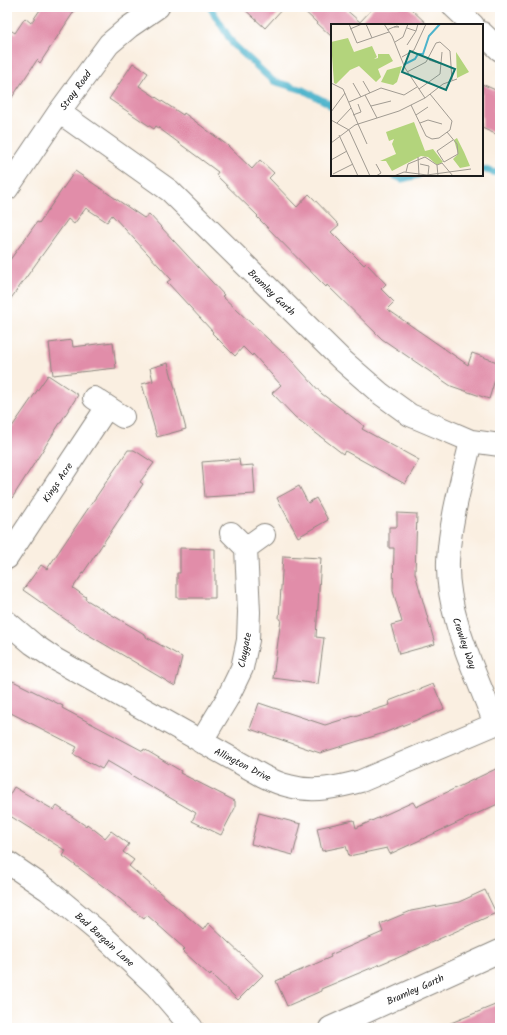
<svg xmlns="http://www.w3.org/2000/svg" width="507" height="1035" font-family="Kalam,sans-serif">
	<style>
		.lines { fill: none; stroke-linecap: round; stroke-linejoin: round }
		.stream { stroke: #4cb3cb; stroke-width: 7 }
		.building { fill: #e18da9 }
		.minor-casing { stroke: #8b867e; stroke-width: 24 }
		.minor { stroke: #fff; stroke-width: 22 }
		.labels { text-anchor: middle; stroke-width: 3; stroke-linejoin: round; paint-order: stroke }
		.street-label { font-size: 10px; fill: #1c1c1c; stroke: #fff }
		.inset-river { fill: none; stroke: #4cb3cb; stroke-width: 2 }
		.inset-road { fill: none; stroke: #a19b92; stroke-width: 1 }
		.view { fill: #0f766e; fill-opacity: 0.15; stroke: #0f766e; stroke-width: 2 }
		.inset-edge { fill: none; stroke: #1c1c1c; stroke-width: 2 }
	</style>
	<rect width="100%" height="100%" fill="#fff"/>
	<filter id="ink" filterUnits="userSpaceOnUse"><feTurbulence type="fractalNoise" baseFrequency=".025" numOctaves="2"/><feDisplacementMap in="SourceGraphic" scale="8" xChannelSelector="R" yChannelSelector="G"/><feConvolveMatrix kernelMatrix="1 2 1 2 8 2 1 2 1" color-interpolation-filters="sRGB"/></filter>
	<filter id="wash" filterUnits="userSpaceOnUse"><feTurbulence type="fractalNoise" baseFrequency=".012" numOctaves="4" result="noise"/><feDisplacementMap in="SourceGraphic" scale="16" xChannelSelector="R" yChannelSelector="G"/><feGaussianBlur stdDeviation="0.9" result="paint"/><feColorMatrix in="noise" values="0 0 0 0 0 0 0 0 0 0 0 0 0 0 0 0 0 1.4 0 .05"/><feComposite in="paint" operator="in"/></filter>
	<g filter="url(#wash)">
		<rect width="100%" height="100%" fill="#faefe1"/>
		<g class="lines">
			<path class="stream" d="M210 7 233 44 273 81 303 90 328 103 332 107
				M482 169 500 174
				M393 175 402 179 418 175"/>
		</g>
		<g id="blocks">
			<path class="building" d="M42 7H77L40 63 37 60 7 105V28L15 33 25 18 31 23Z
				M242 7H284L265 28Z
				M300 7H343L360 22 374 7H409L428 25H332V37Z
				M133 63 148 73 139 86 183 115 184 113 227 145 252 169 260 160 274 173 269 178 297 207 309 194 339 225 331 232 364 265 366 263 386 284 381 289 394 302 387 309 468 365 472 353 500 363 489 399 451 386 382 339 327 285 326 287 257 217 258 216 216 175 218 172 156 126 154 129 109 99Z
				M482 84 500 92V136L482 128Z
				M75 171 144 218 149 214 224 295 222 296 283 353 284 352 322 394 364 426 362 429 419 460 405 484 345 451 343 454 295 417 272 393 281 385 253 354 252 356 243 347 235 356 212 333 213 332 167 282 171 279 112 215 107 222 86 208 74 224 68 219 7 304V264L37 222 39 223Z
				M72 340 73 347 113 342 116 368 53 375 49 343Z
				M168 363 186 429 157 437 142 384 153 381 150 368Z
				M48 375 78 395 7 506V434Z
				M128 450H134L154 463 140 482 143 484 73 588 86 597 85 599 146 635V637L182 657 175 686 82 631 23 590 41 565 47 569Z
				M239 459 240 466 253 465 255 494 205 497 202 462Z
				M299 486 308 503 316 498 328 520 298 537 277 498Z
				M397 513 417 514 415 573 435 644 399 654 391 625 402 622 393 591 394 548H389V527H397Z
				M180 548 215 549V598H177V573H180Z
				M283 556 321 558 316 637 324 638 318 684 273 678 281 619H279Z
				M13 681 63 706 62 708 143 751 144 749 181 771 180 773 235 801V808L221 835 192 821 196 813 107 761 102 769 73 754 77 747 7 711V693Z
				M433 684 444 709 384 733 320 753 250 729 259 703 325 725 390 705 389 701Z
				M500 767V803L390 854 387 848 349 856 346 846 322 851 317 828 354 820 356 828 413 802 416 807Z
				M14 787 54 810 57 806 86 826 87 824 105 838 111 831 129 844 123 852 134 860 129 866 203 930 208 923 263 975 238 1000 211 974 210 976 183 951 185 949 147 915 144 919 120 899 63 856 66 851 7 814V799Z
				M259 813 301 824 293 855 251 844Z
				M485 890 496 913 395 959V958L321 989V991L287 1006 276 981 331 957 330 955 383 932 380 924 411 911 459 902Z
				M500 1003V1028H441V1027Z"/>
		</g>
	</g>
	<g filter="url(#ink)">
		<use href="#blocks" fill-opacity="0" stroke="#8b867e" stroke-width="1"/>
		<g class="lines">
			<g class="minor-casing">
				<path id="minor" d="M454 7 473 25
					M482 33 500 50
					M59 112 170 191 342 360 381 394 410 415 436 426 471 441 500 445
					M7 189 59 112 109 44 129 27 158 7
					M94 398 123 417
					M471 441C462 480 450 520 448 561 446 616 476 673 495 724
					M231 533 246 548 264 535
					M7 558 107 407
					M7 622 33 644 55 659 263 776C271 780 280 784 289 786 313 793 339 787 361 781L500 722
					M201 742 227 699 242 668 248 640 249 612 246 548
					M7 862 48 890 101 934 156 986 192 1028
					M330 1028 500 951"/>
			</g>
			<use href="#minor" class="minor"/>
		</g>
	</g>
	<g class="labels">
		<g class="street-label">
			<text transform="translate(75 90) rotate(-54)" y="4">Stray Road</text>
			<text transform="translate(272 292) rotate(44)" y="4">Bramley Garth</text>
			<text transform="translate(57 482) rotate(-56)" y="4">Kings Acre</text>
			<text transform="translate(465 643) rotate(71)" y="4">Crawley Way</text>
			<text transform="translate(244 650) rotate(-79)" y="4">Claygate</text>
			<text transform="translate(243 764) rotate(27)" y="4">Allington Drive</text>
			<text transform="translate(105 939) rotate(42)" y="4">Bad Bargain Lane</text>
			<text transform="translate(415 989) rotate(-24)" y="4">Bramley Garth</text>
		</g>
	</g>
	<g transform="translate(331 24)">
		<rect width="152" height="152" fill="#faefe1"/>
		<path d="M17 14 23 28 41 22 46 33 43 35 47 34V30H58L62 37 47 45 50 53 45 58 28 42 19 46 5 60 3 59 0 18ZM125 28 138 48 126 54ZM71 42 66 58 62 61 50 58 56 46ZM83 98 94 127 102 125 112 138 106 141 97 133 90 132 61 147 55 137H49L65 130 61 120 63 115 58 117 55 108ZM126 114 133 128 139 142 129 144 122 135 127 130 123 116Z" fill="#b3d47c"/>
		<path class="inset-river" d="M74 40 84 35 87 30H92L98 12 109 0"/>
		<path class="inset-road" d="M18 0 26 19 58 8M35 0 41 14M53 0 61 12 74 44 94 74M76 4 85 7 87 0M19 5 31 0M56 6 58 5 63 3 66 2 68 3H63M64 18 72 13 77 0M76 21 85 7M71 33 83 26 95 0M98 36 110 40M76 48 95 38 105 19 109 18 119 27 121 56M32 57 39 69M0 59 12 65 27 100M22 59 30 73M88 65 109 50 111 28M34 71 46 94M18 78 50 64 73 71 86 63M80 81 95 112 101 115 108 114 119 106 121 97 99 70M40 82 60 77M0 88 14 69M22 91 30 88 27 80M85 91 97 83M0 96 18 106 39 152M6 99 20 84M89 99 97 96 111 100M27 100 36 120M116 108 126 120 127 130 113 138 106 127 122 116M8 111 27 152M0 119 24 101 68 87 94 74 112 60 126 55M87 133 88 152M0 136 16 127M89 140 98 142 97 151M106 141 111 139 122 152M75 148 77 140 94 133 106 141 107 152M2 150 22 140M45 152 50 149 45 140M63 152 73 148 96 151 140 145"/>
		<path class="view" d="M79 27 124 45 115 66 71 48Z"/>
		<rect width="152" height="152" class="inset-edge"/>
	</g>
	<rect width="507" height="1035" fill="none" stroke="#fff" stroke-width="24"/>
</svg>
